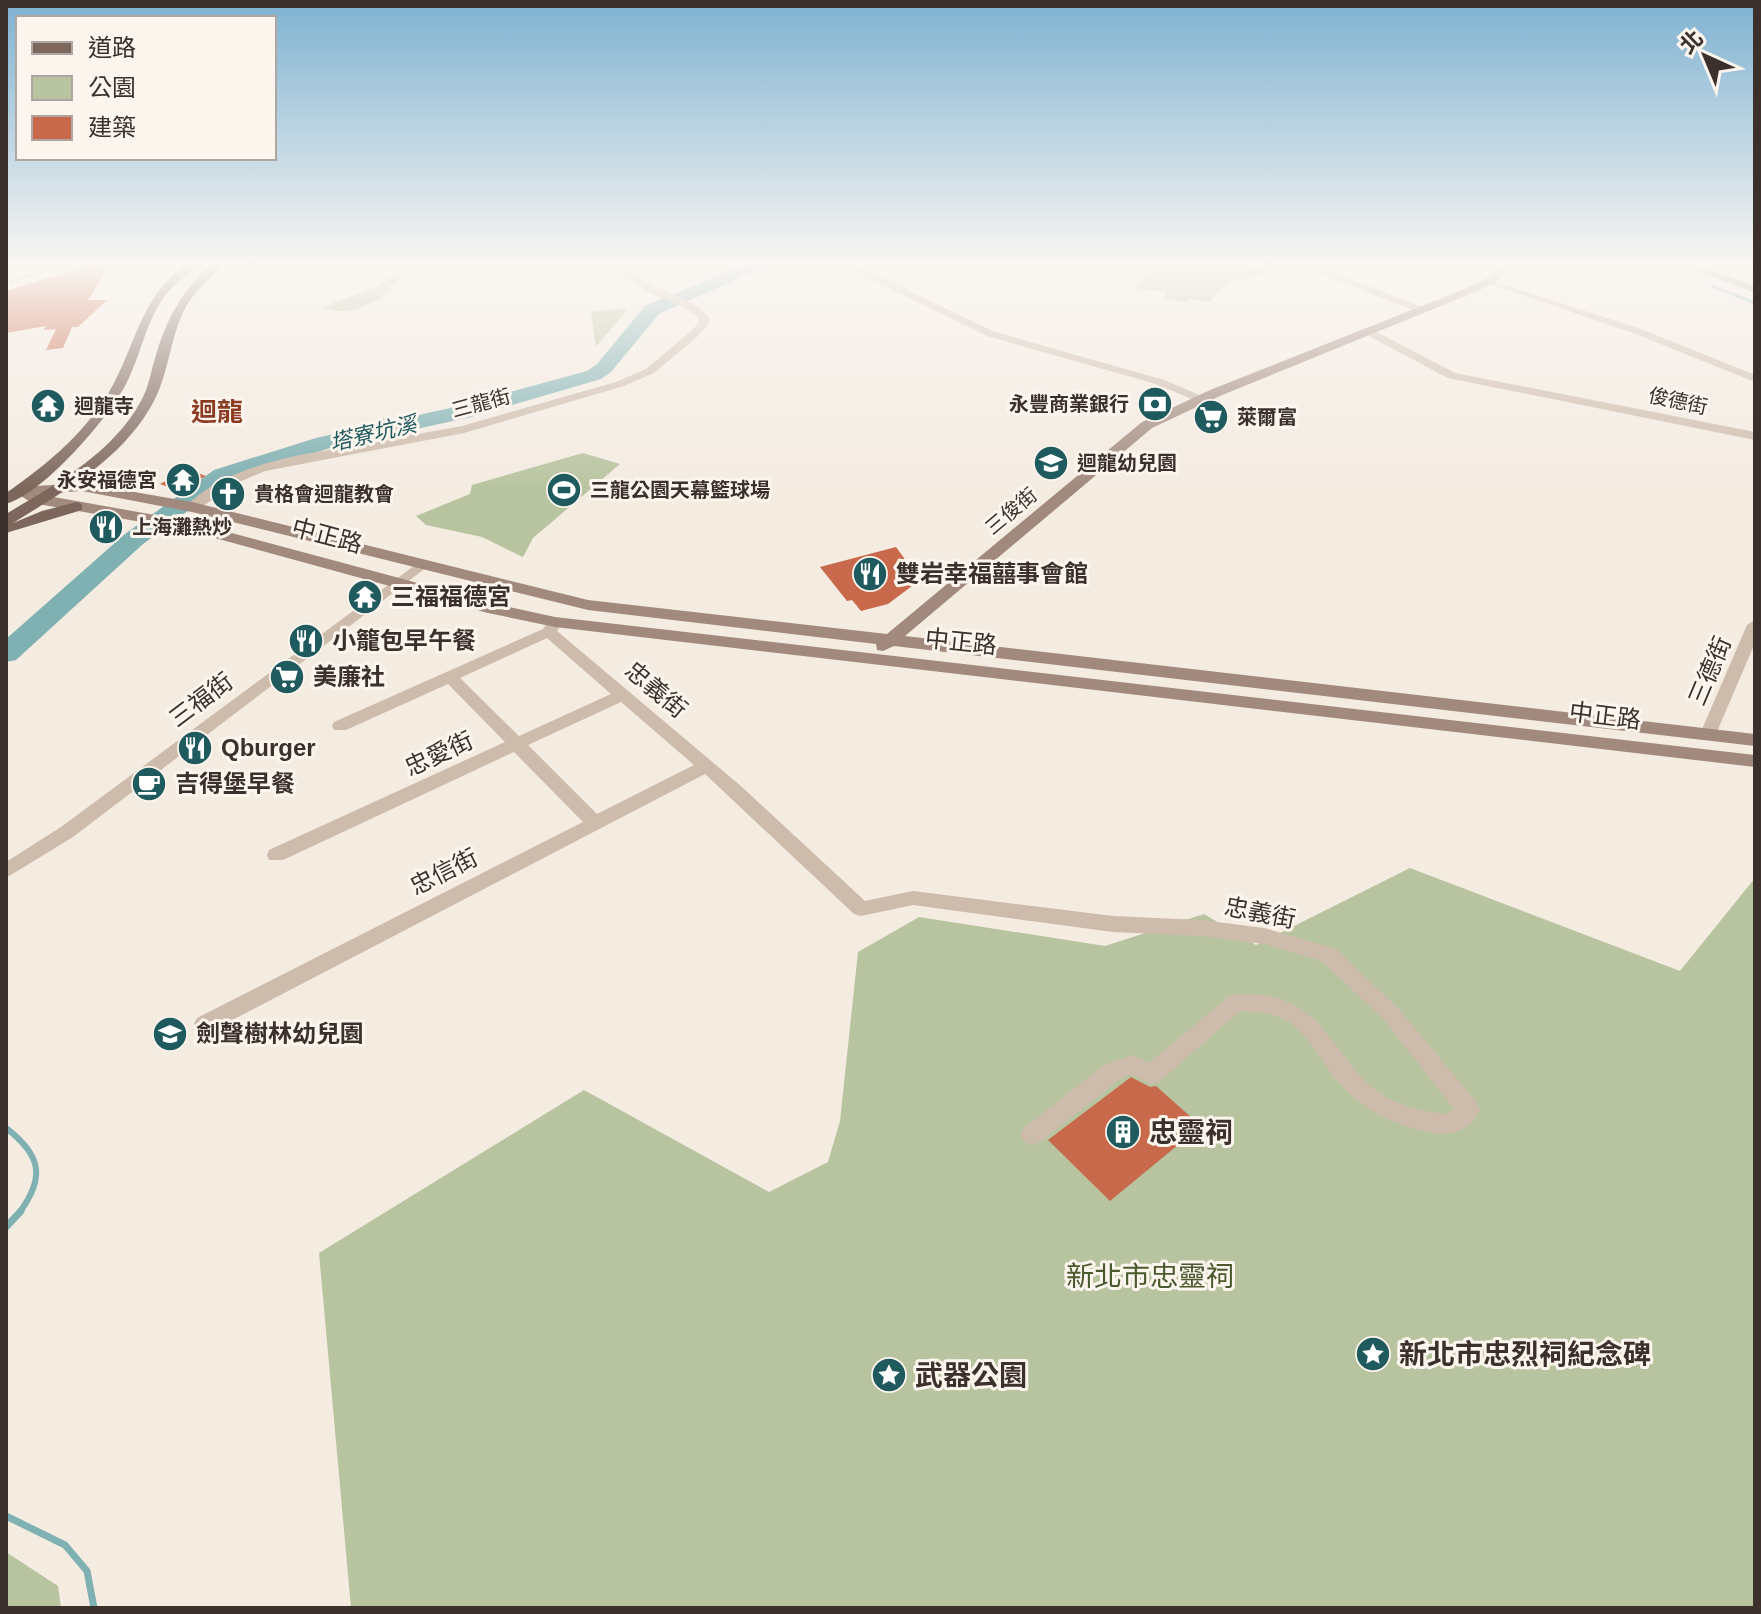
<svg xmlns="http://www.w3.org/2000/svg" width="1761" height="1614" font-family="Helvetica,'Noto Sans TC',sans-serif">
	<style>
		.green { fill: #b8c4a0 }
		.lines { fill: none; stroke-linecap: round; stroke-linejoin: round }
		.stream-far2 { stroke: #7fb0b2; stroke-width: 3 }
		.stream-far1 { stroke: #7fb0b2; stroke-width: 6 }
		.stream { stroke: #7fb0b2; stroke-width: 7 }
		.river { fill: #7fb0b2; fill-rule: evenodd }
		.building { fill: #c8694b }
		.street { fill: #cdbbac; fill-rule: evenodd }
		.secondary { fill: #a18a7d; fill-rule: evenodd }
		.primary { fill: #7d675c; fill-rule: evenodd }
		.rail { stroke: #3b302b; stroke-width: 3; stroke-dasharray: 1 4; stroke-linecap: butt }
		.labels { text-anchor: middle; stroke-width: 6; stroke-linejoin: round; paint-order: stroke }
		.far-street-label { font-size: 20px; fill: #3b302b; stroke: #fbf5ee }
		.far-poi-label { font-size: 20px; font-weight: bold; fill: #3b302b; stroke: #fbf5ee; text-anchor: start }
		.far-water-label { font-size: 22px; font-style: italic; fill: #1f5a5e; stroke: #fbf5ee }
		.street-label { font-size: 24px; fill: #3b302b; stroke: #fbf5ee }
		.poi-label { font-size: 24px; font-weight: bold; fill: #3b302b; stroke: #fbf5ee; text-anchor: start }
		.far-district-label { font-size: 26px; font-weight: bold; fill: #8c3b22; stroke: #fbf5ee }
		.near-poi-label { font-size: 28px; font-weight: bold; fill: #3b302b; stroke: #fbf5ee; text-anchor: start }
		.near-park-label { font-size: 28px; fill: #4a5a2e; stroke: #fbf5ee }
	</style>
	<rect width="100%" height="100%" fill="#f4ebe1"/>
	<path class="green" d="M1153 263H1242L1277 273C1252 277 1225 276 1211 302L1189 299 1186 302 1165 298 1166 292 1138 289 1135 285 1149 274 1146 268Z
		M392 276 403 277 389 287 393 290C368 307 352 316 321 308L377 286Z
		M628 308 626 311 596 347 591 312Z
		M583 453 620 464 533 538 523 557 482 537 426 525 416 516 470 494 472 485Z
		M1410 868 1680 971 1755 878V1608H351L319 1253 584 1090 769 1192 828 1162 840 1121 858 952 919 917 1105 946 1204 914 1256 945Z
		M6 1552 58 1586 61 1608H6Z"/>
	<g class="lines">
		<path class="stream-far2" d="M1712 286 1755 303"/>
		<path class="stream-far1" d="M6 1128C41 1155 46 1177 19 1213"/>
		<path class="stream" d="M6 1227 21 1211
			M6 1516 65 1545 87 1571 94 1608"/>
		<path class="river" d="M749 263H773L659 314 611 372 601 379 471 417 330 448 230 480 143 544 16 660 6 662V639L125 534 214 470 316 438 459 406 587 371 597 364 645 306Z"/>
	</g>
	<path class="building" d="M94 264 107 270 88 300H107L78 327H72L63 348 46 350 56 329 44 330 46 326 6 333V291Z
		M188 469 206 476 179 491 160 484Z
		M896 547 920 580 888 604 861 611 852 600 847 601 820 567Z
		M1131 1077 1150 1087 1156 1086 1201 1126 1110 1201 1048 1140Z"/>
	<g class="lines">
		<path class="street" d="M612 263C622 263 628 270 638 277 659 291 695 298 709 318L708 325 698 336 654 373 624 386 464 433 265 471 239 482 197 510 192 511 185 507C235 456 332 451 400 438L383 424V418H391L412 435 462 426 616 382 646 369 690 332 698 324 699 318 686 308 650 293 612 268Z
			M838 263H851L995 332 1164 380 1209 399 1199 402 1156 384 987 336Z
			M1312 264 1425 308 1426 310 1417 312 1308 269 1307 267Z
			M1486 279 1641 329 1755 375V382L1633 333 1486 283Z
			M1363 329H1371L1455 373 1755 432V440L1448 378 1363 333Z
			M422 560 427 561V567L73 837 6 878V862L61 827Z
			M555 617 563 622 557 631 742 787 865 901 913 891 1113 916 1201 920 1264 928 1336 949 1398 1008 1477 1103 1480 1110C1471 1129 1455 1136 1435 1133 1393 1126 1358 1108 1331 1073 1319 1057 1309 1038 1293 1025 1277 1012 1259 1012 1240 1011L1159 1082 1151 1084 1131 1074 1120 1079 1040 1142 1032 1145 1024 1142 1021 1135 1024 1128 1104 1065 1132 1055 1149 1063 1229 996C1239 993 1249 994 1260 995 1324 1001 1333 1057 1377 1091 1398 1107 1422 1111 1448 1114L1454 1109 1384 1020 1322 961 1264 944 1201 936 1113 932 913 905 861 916 854 914 705 774 213 1030 205 1033 197 1030 194 1024 197 1018 583 822 514 752 283 860H269L267 855 269 850 505 742 448 684 346 730H334L332 726 334 722 543 629 550 619ZM547 638 611 694 519 736 460 678ZM621 702 694 765 597 814 528 745Z
			M1755 620V643L1716 734 1714 738H1702L1700 734 1747 625Z"/>
		<path class="secondary" d="M1503 263H1515L1494 283 1475 292 1220 396 1152 428 905 636 1755 734V746L894 646 883 651 877 650 876 644 588 610 192 512 82 491 37 494 183 520 496 604 555 617 1755 755V767L555 627 488 613 182 529 32 503 13 491 20 487 82 483 192 502 588 600 887 634 1142 422 1210 390 1467 288 1486 279Z
			M1678 263H1693L1755 286V293Z"/>
		<path class="primary" d="M188 263H200C189 275 174 283 164 297 146 322 141 354 127 382 110 417 44 493 6 504V493C47 465 91 428 114 383 139 335 141 297 188 263Z
			M213 263H225C213 277 198 287 188 303 170 334 170 370 154 401 124 458 66 490 13 523L42 511 77 502 82 504V510L6 533V525L10 524 6 525V514C56 484 112 454 141 401 149 387 151 370 156 355 167 317 184 288 213 263Z"/>
		<path class="rail" d="M6 283 72 263"/>
	</g>
	<linearGradient id="sky" x2="0" y2="1"><stop stop-color="#7eb2d2"/><stop offset="0.54" stop-color="#faf6f2"/><stop offset="1" stop-color="#faf6f2" stop-opacity="0"/></linearGradient>
	<rect width="1761" height="489" fill="url(#sky)"/>
	<defs>
		<g id="bank-disc" transform="scale(1.8)"><circle r="9.5" fill="#1f5a5e" stroke="#fbf5ee"/><path d="M-6-4H6V4H-6ZM0-2.3a2.3 2.3 0 1 0 0 4.6a2.3 2.3 0 1 0 0-4.6Z" fill="#fff"/></g>
		<g id="temple-disc" transform="scale(1.8)"><circle r="9.5" fill="#1f5a5e" stroke="#fbf5ee"/><path d="M0-6L5-2H3V0L6.5 2.5H4V6H1.5V3h-3V6H-4V2.5H-6.5L-3 0V-2H-5Z" fill="#fff"/></g>
		<g id="supermarket-disc" transform="scale(1.8)"><circle r="9.5" fill="#1f5a5e" stroke="#fbf5ee"/><path d="M-6-5.5h2.5l.6 2H6L4.5 2H-2.5L-4.4-4H-6ZM-1.5 3.2a1.3 1.3 0 1 0 .1 0ZM3 3.2a1.3 1.3 0 1 0 .1 0Z" fill="#fff"/></g>
		<g id="school-disc" transform="scale(1.8)"><circle r="9.5" fill="#1f5a5e" stroke="#fbf5ee"/><path d="M0-5L7-2L0 1L-7-2ZM-4 1L0 2.5L4 1V4Q0 6-4 4Z" fill="#fff"/></g>
		<g id="stadium-disc" transform="scale(1.8)"><circle r="9.5" fill="#1f5a5e" stroke="#fbf5ee"/><path d="M0-5a6.5 5 0 1 0 0 10a6.5 5 0 1 0 0-10ZM-3.5-1.8h7v3.6h-7Z" fill="#fff"/></g>
		<g id="church-disc" transform="scale(1.8)"><circle r="9.5" fill="#1f5a5e" stroke="#fbf5ee"/><path d="M-1.2-6h2.4v3.5h3.3v2.4h-3.3V6h-2.4V-.1h-3.3v-2.4h3.3Z" fill="#fff"/></g>
		<g id="restaurant-disc" transform="scale(1.8)"><circle r="9.5" fill="#1f5a5e" stroke="#fbf5ee"/><path d="M-5-6h1v4h1v-4h1v4h1v-4h1v5L-1.5 .5V6h-2V.5L-5-1ZM5-6V6H3V1.5H1.5Q1.5-4 5-6Z" fill="#fff"/></g>
		<g id="cafe-disc" transform="scale(1.8)"><circle r="9.5" fill="#1f5a5e" stroke="#fbf5ee"/><path d="M-5.5-4.5H6V0H3Q3 3.5 0 3.5H-2.5Q-5.5 3.5-5.5 0ZM3-3.2v2h1.7v-2ZM-6 4.5H4V6H-6Z" fill="#fff"/></g>
		<g id="building-disc" transform="scale(1.8)"><circle r="9.5" fill="#1f5a5e" stroke="#fbf5ee"/><path d="M-4-6H4V6H1V3H-1V6H-4ZM-2.5-4.3h1.7v1.8h-1.7ZM.8-4.3h1.7v1.8H.8ZM-2.5-1h1.7V.8h-1.7ZM.8-1h1.7V.8H.8Z" fill="#fff"/></g>
		<g id="sight-disc" transform="scale(1.8)"><circle r="9.5" fill="#1f5a5e" stroke="#fbf5ee"/><path d="M0-6L1.8-2.2L6-1.7L2.9 1.2L3.7 5.4L0 3.3L-3.7 5.4L-2.9 1.2L-6-1.7L-1.8-2.2Z" fill="#fff"/></g>
	</defs>
	<g fill-rule="evenodd">
		<use href="#bank-disc" x="1155" y="404"/>
		<use href="#temple-disc" x="48" y="406"/>
		<use href="#supermarket-disc" x="1211" y="417"/>
		<use href="#school-disc" x="1051" y="463"/>
		<use href="#temple-disc" x="183" y="480"/>
		<use href="#stadium-disc" x="564" y="490"/>
		<use href="#church-disc" x="228" y="494"/>
		<use href="#restaurant-disc" x="106" y="527"/>
		<use href="#restaurant-disc" x="870" y="574"/>
		<use href="#temple-disc" x="365" y="597"/>
		<use href="#restaurant-disc" x="306" y="641"/>
		<use href="#supermarket-disc" x="287" y="677"/>
		<use href="#restaurant-disc" x="195" y="748"/>
		<use href="#cafe-disc" x="149" y="784"/>
		<use href="#school-disc" x="170" y="1034"/>
		<use href="#building-disc" x="1123" y="1132"/>
		<use href="#sight-disc" x="1373" y="1354"/>
		<use href="#sight-disc" x="889" y="1375"/>
	</g>
	<g class="labels">
		<g class="far-street-label">
			<text transform="translate(1678 401) rotate(12)" y="7">俊德街</text>
			<text transform="translate(481 403) rotate(-15)" y="7">三龍街</text>
			<text transform="translate(1011 511) rotate(-40)" y="7">三俊街</text>
		</g>
		<g class="far-poi-label">
			<text x="1129" y="411" text-anchor="end">永豐商業銀行</text>
			<text x="74" y="413">迴龍寺</text>
			<text x="1237" y="424">萊爾富</text>
			<text x="1077" y="470">迴龍幼兒園</text>
			<text x="157" y="487" text-anchor="end">永安福德宮</text>
			<text x="590" y="497">三龍公園天幕籃球場</text>
			<text x="254" y="501">貴格會迴龍教會</text>
			<text x="132" y="534">上海灘熱炒</text>
		</g>
		<g class="far-water-label">
			<text transform="translate(373 433) rotate(-13)" y="8">塔寮坑溪</text>
		</g>
		<g class="street-label">
			<text transform="translate(327 536) rotate(15)" y="8">中正路</text>
			<text transform="translate(961 642) rotate(6)" y="8">中正路</text>
			<text transform="translate(1710 671) rotate(-67)" y="8">三德街</text>
			<text transform="translate(656 690) rotate(40)" y="8">忠義街</text>
			<text transform="translate(201 700) rotate(-37)" y="8">三福街</text>
			<text transform="translate(1605 716) rotate(7)" y="8">中正路</text>
			<text transform="translate(439 754) rotate(-25)" y="8">忠愛街</text>
			<text transform="translate(444 872) rotate(-27)" y="8">忠信街</text>
			<text transform="translate(1260 913) rotate(11)" y="8">忠義街</text>
		</g>
		<g class="poi-label">
			<text x="896" y="582">雙岩幸福囍事會館</text>
			<text x="391" y="605">三福福德宮</text>
			<text x="332" y="649">小籠包早午餐</text>
			<text x="313" y="685">美廉社</text>
			<text x="221" y="756">Qburger</text>
			<text x="175" y="792">吉得堡早餐</text>
			<text x="196" y="1042">劍聲樹林幼兒園</text>
		</g>
		<g class="far-district-label">
			<text x="217" y="421">迴龍</text>
		</g>
		<g class="near-poi-label">
			<text x="1149" y="1142">忠靈祠</text>
			<text x="1399" y="1364">新北市忠烈祠紀念碑</text>
			<text x="915" y="1385">武器公園</text>
		</g>
		<g class="near-park-label">
			<text x="1150" y="1286">新北市忠靈祠</text>
		</g>
	</g>
	<rect width="1761" height="1614" fill="none" stroke="#3b302b" stroke-width="16"/>
	<rect x="16" y="16" width="260" height="144" fill="#fbf5ee" stroke="#aea6a0" stroke-width="2"/>
	<rect x="32" y="42" width="40" height="12" fill="#7d675c" stroke="#aea6a0" stroke-width="2"/>
	<text x="88" y="56" font-size="24" fill="#3b302b">道路</text>
	<rect x="32" y="76" width="40" height="24" fill="#b8c4a0" stroke="#aea6a0" stroke-width="2"/>
	<text x="88" y="96" font-size="24" fill="#3b302b">公園</text>
	<rect x="32" y="116" width="40" height="24" fill="#c8694b" stroke="#aea6a0" stroke-width="2"/>
	<text x="88" y="136" font-size="24" fill="#3b302b">建築</text>
	<g transform="translate(1705 56) rotate(316)" stroke="#fbf5ee" stroke-width="6" paint-order="stroke">
	<path d="M0-6L14 30L0 20L-14 30Z" fill="#3b302b"/>
	<text y="-12" font-size="22" font-weight="bold" text-anchor="middle" fill="#3b302b">北</text>
	</g>
</svg>
